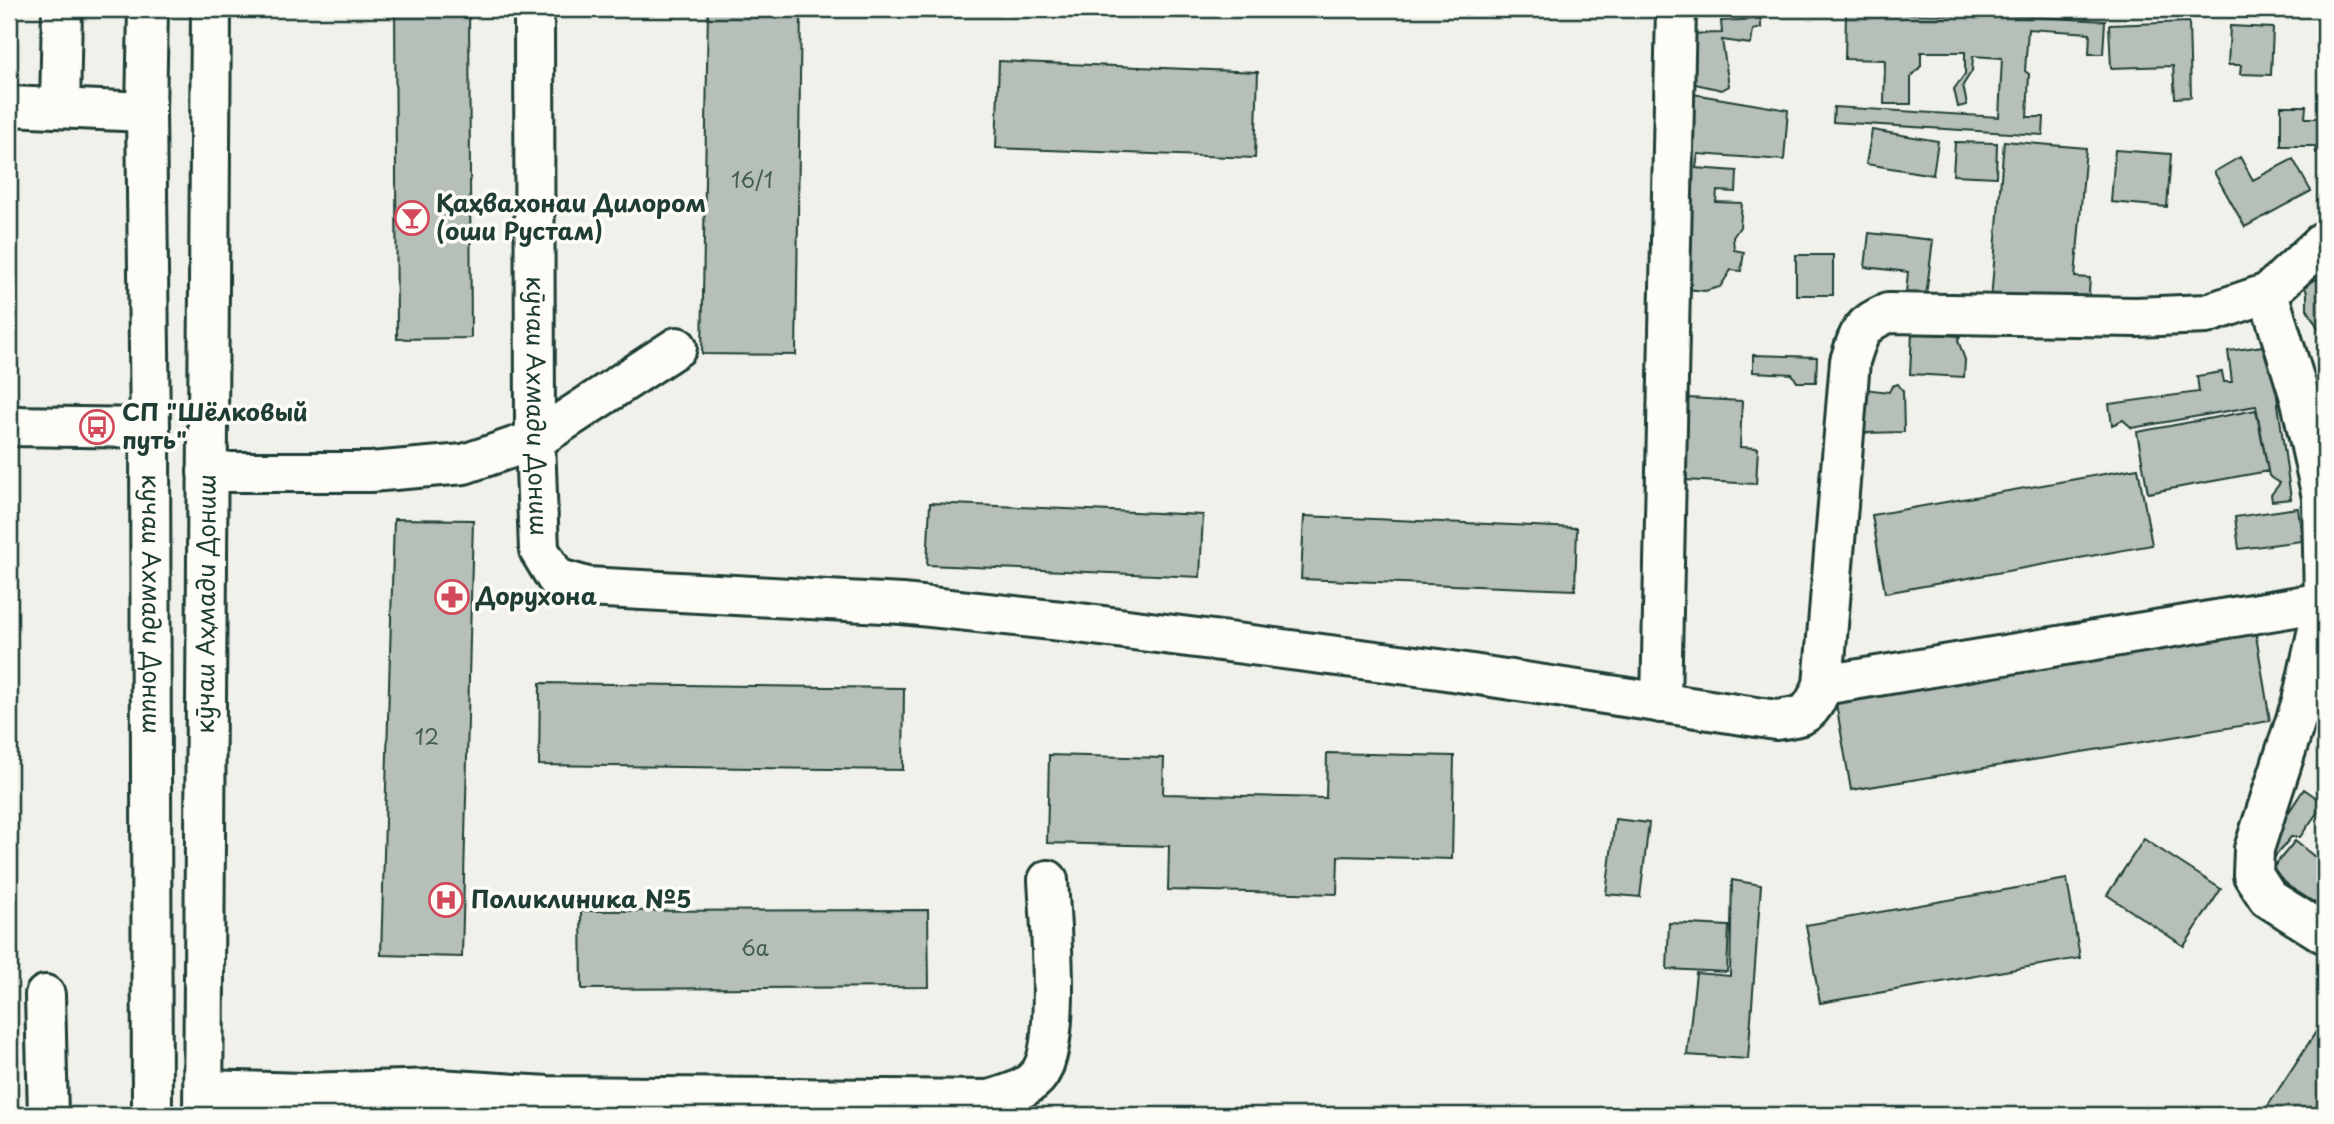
<svg xmlns="http://www.w3.org/2000/svg" width="2334" height="1124" font-family="'Playpen Sans',sans-serif">
	<style>
		.building { fill: #b6bfb8; stroke: #1f3d34; stroke-width: 2 }
		.lines { fill: none; stroke-linecap: round; stroke-linejoin: round }
		.minor-casing { stroke: #1f3d34; stroke-width: 44 }
		.minor { stroke: #fdfcf7; stroke-width: 38 }
		.labels { text-anchor: middle; stroke-width: 7; stroke-linejoin: round; paint-order: stroke }
		.number-label { font-size: 21px; fill: #455e55 }
		.poi-label { font-size: 24px; font-weight: bold; fill: #1f3d34; stroke: #fdfcf7; text-anchor: start }
		.street-label { font-size: 24px; fill: #1f3d34; stroke: #fdfcf7 }
	</style>
	<rect width="100%" height="100%" fill="#f0f1eb"/>
	<filter id="ink" filterUnits="userSpaceOnUse"><feTurbulence type="fractalNoise" baseFrequency=".0143" numOctaves="2"/><feDisplacementMap in="SourceGraphic" scale="14" xChannelSelector="R" yChannelSelector="G"/><feConvolveMatrix kernelMatrix="1 2 1 2 8 2 1 2 1" color-interpolation-filters="sRGB"/></filter>
	<g filter="url(#ink)">
		<path class="building" d="M395 9H469L471 338 397 339Z
			M708 9H801L796 355 702 354Z
			M1962 10 1999 12 2003 15 2105 21 2103 54H2089L2090 33 2028 29 2025 71 2029 74 2027 117H2044L2043 135 1833 122 1834 107 1999 117 2002 58 1973 56 1972 71 1963 85 1967 105 1958 107 1954 89 1965 74V52H1921V66L1911 77V104H1884L1885 60 1845 59 1846 13 1959 15Z
			M1761 19V28L1753 30 1751 44 1722 40 1729 86 1722 90 1686 82 1684 34 1722 33 1721 21Z
			M2189 22 2191 97 2175 98 2173 66 2111 68 2109 25Z
			M2230 26 2273 28 2271 75 2240 74 2241 65H2228Z
			M999 61 1258 72 1255 158 996 148Z
			M1687 93 1788 110 1784 160 1698 154 1696 168 1737 171 1736 192 1717 191 1716 202 1742 203 1740 227 1733 237 1734 250 1744 252 1741 271 1731 270 1720 287 1705 291 1686 289Z
			M2281 106H2306L2305 118H2325V153H2316L2315 146H2281Z
			M1872 130 1938 141 1933 175 1866 164Z
			M2004 141 2086 148 2075 277 2090 278 2088 308 1991 300Z
			M1955 142 1997 143 1996 177 1953 175Z
			M2115 150 2171 154 2167 207 2111 202Z
			M2240 157 2253 180 2293 159 2311 191 2245 227 2214 172Z
			M1869 233 1933 240 1926 296 1906 293 1908 272 1865 267Z
			M1796 255H1833V295H1796Z
			M2325 272V340L2307 309V293L2304 284 2318 279Z
			M1912 333 1960 336 1958 340 1965 360 1964 377 1910 374Z
			M2270 345 2291 499 2272 501 2271 495 2280 483 2269 476 2256 406 2132 428 2123 420 2112 425 2109 404 2199 392 2197 376 2222 372 2224 382H2232L2228 351Z
			M1753 355 1817 357 1816 382H1797L1792 374 1753 372Z
			M1898 384 1903 391 1904 432 1864 433 1854 418 1857 388 1889 392 1892 386Z
			M1688 398 1742 401 1740 447 1758 448 1756 484 1684 480Z
			M2256 410 2268 471 2148 493 2137 432Z
			M2138 468 2152 545 1885 593 1872 515Z
			M930 503 1203 515 1200 577 927 565Z
			M2298 508 2302 541 2239 549 2235 517Z
			M1304 516 1577 528 1575 590 1301 579Z
			M394 519 473 520 462 957 381 955Z
			M2254 623 2270 721 1851 790 1834 692Z
			M540 683 904 688 903 770 539 765Z
			M1327 753 1454 756 1452 859 1338 856 1337 894 1168 890 1169 846 1047 843 1049 755 1164 758 1163 794 1326 798Z
			M2304 789 2324 803 2300 837H2291L2274 858 2267 845Z
			M1615 819 1649 823 1640 897 1606 894Z
			M2144 839 2221 889 2184 946 2107 895Z
			M2295 841 2325 865V911L2319 919 2287 893 2288 885 2271 870Z
			M2067 879 2080 958 1820 1003 1806 925Z
			M1732 880 1761 885 1748 1059 1687 1055 1696 973 1730 976Z
			M928 910 929 987 582 989 581 911Z
			M1669 923 1729 926 1727 972 1667 969Z
			M2325 1018V1115H2262Z"/>
		<g class="lines">
			<g class="minor-casing">
				<g id="minor">
					<path id="s1" d="M148 9 146 112 150 428 152 1115"/>
					<path id="s2" d="M534 9 535 440 539 550 556 578 587 587 902 604 1071 622 1439 669 1776 720C1808 716 1810 714 1823 685L1850 361C1859 333 1860 324 1888 313L2136 317 2206 314 2268 293 2325 240"/>
					<path d="M9 106 146 112"/>
					<path d="M60 108 62 9"/>
					<path d="M2268 293 2301 401 2322 497 2324 602 2302 701 2254 849 2253 875 2268 898 2325 934"/>
					<path d="M9 426 150 428"/>
					<path d="M207 472H371L464 464 535 440 677 347"/>
					<path d="M1823 685 2324 602"/>
					<path d="M1661 703 1676 9"/>
					<path d="M45 995 48 1115"/>
					<path d="M204 1090 304 1093 438 1089 548 1096 989 1100C1006 1095 1025 1090 1037 1077 1063 1049 1050 920 1048 880"/>
					<path id="s3" d="M203 1115 211 9"/>
				</g>
			</g>
			<use href="#minor" class="minor"/>
		</g>
	</g>
	<defs>
		<g id="bar-ring" transform="scale(1.75)"><circle r="9.5" fill="#fdfcf7" stroke="#d1495b" stroke-width="1.5"/><path d="M-6-5H6L.8 .8V4.5H3.5V6h-7V4.5H-.8V.8Z" fill="#d1495b"/></g>
		<g id="bus-ring" transform="scale(1.75)"><circle r="9.5" fill="#fdfcf7" stroke="#d1495b" stroke-width="1.5"/><path d="M-5-6H5V4H4V6H2V4H-2V6H-4V4H-5ZM-3.5-4V0h7V-4ZM-3.5 1.2v1.5H-2V1.2ZM2 1.2v1.5H3.5V1.2Z" fill="#d1495b"/></g>
		<g id="pharmacy-ring" transform="scale(1.75)"><circle r="9.5" fill="#fdfcf7" stroke="#d1495b" stroke-width="1.5"/><path d="M-2-6h4v4h4v4h-4v4h-4v-4h-4v-4h4Z" fill="#d1495b"/></g>
		<g id="hospital-ring" transform="scale(1.75)"><circle r="9.5" fill="#fdfcf7" stroke="#d1495b" stroke-width="1.5"/><path d="M-5-5h3v3.5h4V-5h3V5h-3V1.5h-4V5h-3Z" fill="#d1495b"/></g>
	</defs>
	<g fill-rule="evenodd">
		<use href="#bar-ring" x="412" y="218"/>
		<use href="#bus-ring" x="97" y="427"/>
		<use href="#pharmacy-ring" x="452" y="597"/>
		<use href="#hospital-ring" x="446" y="900"/>
	</g>
	<g class="labels">
		<g class="number-label">
			<text x="752" y="188">16/1</text>
			<text x="427" y="745">12</text>
			<text x="755" y="956">6а</text>
		</g>
		<g class="poi-label">
			<text x="436" y="212">Қаҳвахонаи Дилором<tspan x="436" dy="28">(оши Рустам)</tspan></text>
			<text x="122" y="421">СП "Шёлковый<tspan x="122" dy="28">путь"</tspan></text>
			<text x="476" y="605">Дорухона</text>
			<text x="471" y="908">Поликлиника №5</text>
		</g>
		<g class="street-label">
			<text dy="8" stroke="none"><textPath href="#s2" startOffset="397">кӯчаи Ахмади Дониш</textPath></text>
			<text dy="8" stroke="none"><textPath href="#s1" startOffset="595">кучаи Ахмади Дониш</textPath></text>
			<text dy="8" stroke="none"><textPath href="#s3" startOffset="511">кӯчаи Аҳмади Дониш</textPath></text>
		</g>
	</g>
	<rect width="2334" height="1124" fill="none" stroke="#fdfcf7" stroke-width="35"/>
	<rect x="18" y="18" width="2299" height="1089" fill="none" stroke="#1f3d34" stroke-width="2.5" filter="url(#ink)"/>
</svg>
